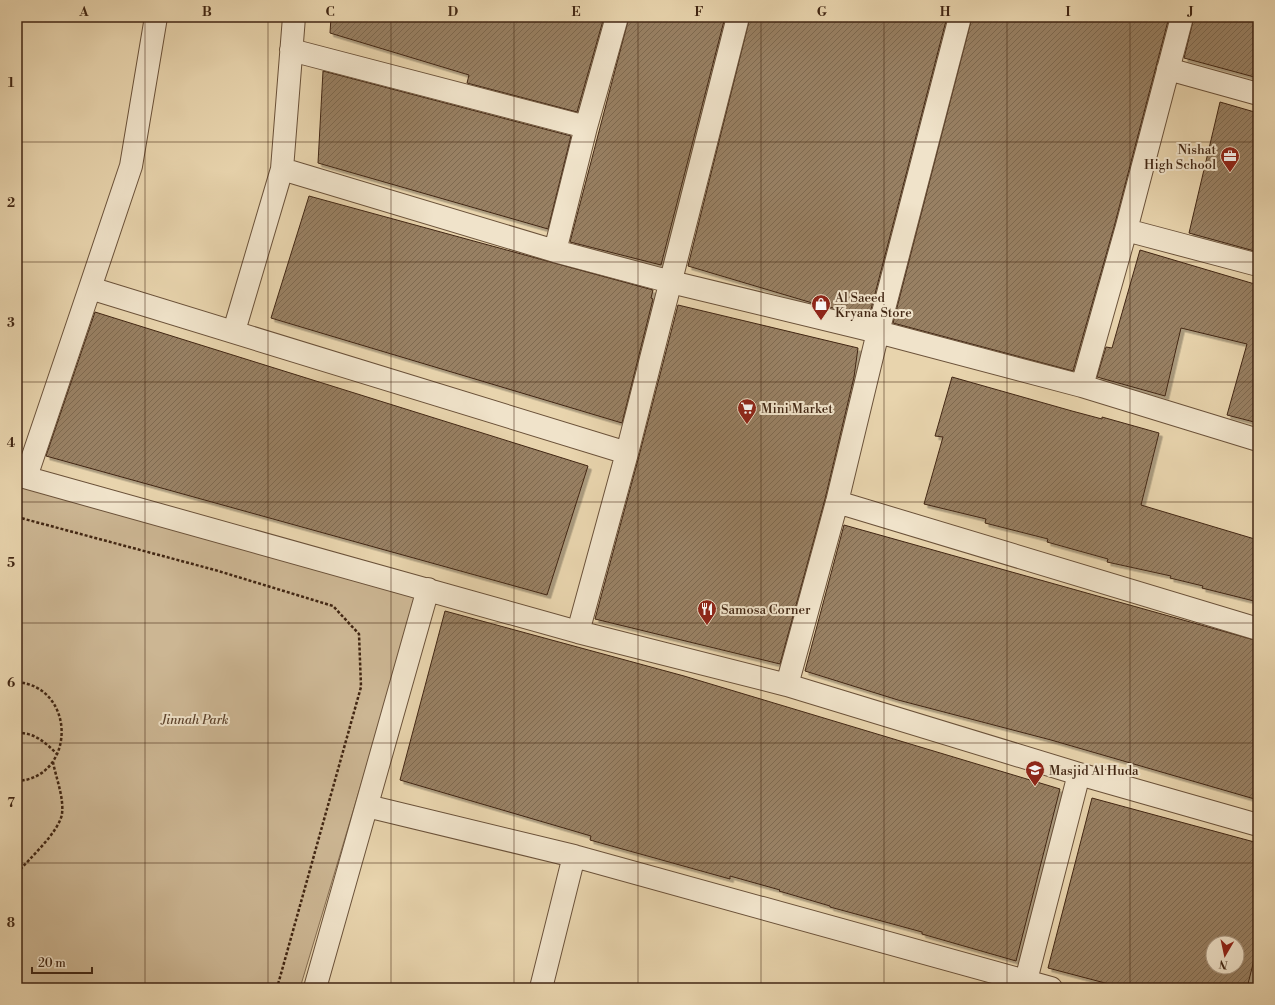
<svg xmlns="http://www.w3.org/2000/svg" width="1275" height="1005" font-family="'Libre Bodoni',serif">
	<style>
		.park { fill: #ccb693; stroke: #866e53 }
		.building { fill: url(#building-hatch); stroke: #412613; fill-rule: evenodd; filter: url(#shadow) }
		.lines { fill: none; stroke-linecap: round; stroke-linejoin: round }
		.minor-casing { stroke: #6b523a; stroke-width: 24 }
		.path { stroke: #412613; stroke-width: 2.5; stroke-dasharray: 3 2; stroke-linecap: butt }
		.minor { stroke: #f0e3ca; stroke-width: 22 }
		.grid { fill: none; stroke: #412613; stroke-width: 1; stroke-opacity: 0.55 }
		.labels { text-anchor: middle; stroke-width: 4; stroke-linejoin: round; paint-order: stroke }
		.poi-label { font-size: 13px; fill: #412613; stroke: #f0e3ca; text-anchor: start }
		.park-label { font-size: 13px; font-style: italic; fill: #5d432d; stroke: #f0e3ca }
		.neatline { fill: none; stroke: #412613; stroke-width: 1.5 }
		.grid-label { font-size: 13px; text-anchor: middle; font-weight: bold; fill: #412613 }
	</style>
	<defs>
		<pattern id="building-hatch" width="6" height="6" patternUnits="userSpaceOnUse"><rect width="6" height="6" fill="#988063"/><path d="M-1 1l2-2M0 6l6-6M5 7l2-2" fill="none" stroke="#7e6950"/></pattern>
		<filter id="shadow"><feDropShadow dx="3.5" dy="3.5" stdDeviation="0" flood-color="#0004"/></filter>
	</defs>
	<rect width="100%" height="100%" fill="#e8d4ad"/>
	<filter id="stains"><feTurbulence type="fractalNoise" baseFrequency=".005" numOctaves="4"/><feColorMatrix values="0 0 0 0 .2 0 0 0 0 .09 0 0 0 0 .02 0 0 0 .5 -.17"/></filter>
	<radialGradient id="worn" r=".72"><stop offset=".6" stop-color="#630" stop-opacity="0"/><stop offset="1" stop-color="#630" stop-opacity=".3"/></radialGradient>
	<path class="park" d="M17 481 417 598 300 988H17Z"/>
	<path class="building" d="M331 17H604L577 112 467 83 469 75 330 33Z
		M629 17H725L661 265 570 242Z
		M750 17H947L869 317 809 302 688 266Z
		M972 17H1169L1114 227 1073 371 893 323Z
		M1194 17H1250L1258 19V78L1184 58Z
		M323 71 571 136 548 229 318 163Z
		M1220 102 1258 113V252L1189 233Z
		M309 196 653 290 651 298 653 299 622 423 271 318Z
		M1140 250 1258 285V423L1227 415 1247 344 1181 328 1165 396 1097 377 1106 347 1112 348Z
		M678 305 858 348 854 377 825 499 780 664 595 619 639 456Z
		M95 312 588 466 547 595 46 456Z
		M952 377 1072 411 1102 419V417L1159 433 1141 505 1258 540V602L1202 588 1203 586 1170 578 1171 576 1107 562 1108 559 1047 542 1048 539 985 523 986 519 924 504 943 437 935 436Z
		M844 525 1258 641V800L1051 740 898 700 805 671Z
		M445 611 684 676 1060 789 1016 961 922 934V932L830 907V906L779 891 780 890 730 876V879L590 840 591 836 400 780Z
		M1092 798 1258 843V944L1247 988H1124L1048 968ZM1213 943H1237V967H1213Z"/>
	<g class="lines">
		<g class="minor-casing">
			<path id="minor" d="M156 17 131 166 90 288 627 453
				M294 17 282 169 555 251 671 282 878 332 1082 386 1126 230 1258 265
				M291 50 586 127
				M1168 69 1258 94
				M1126 230 1182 17
				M555 251 586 127 617 17
				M234 331 282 169
				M1082 386 1258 440
				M17 475 578 632 787 685 1079 774 1258 825
				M26 477 90 288
				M837 502 1258 629
				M578 632 627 453 738 17
				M787 685 837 502 878 332 960 17
				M367 806 574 856 1051 988
				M315 988 428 589
				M541 988 574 856
				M1024 988 1079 774"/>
		</g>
		<path class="path" d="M17 517 215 570 333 606 359 634 361 687 277 988
			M17 682C77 687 76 778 17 781
			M17 733C34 732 46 743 57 754
			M17 873C29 859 59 832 62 814 64 797 56 778 53 762"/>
		<use href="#minor" class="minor"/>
	</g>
	<path class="grid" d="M145 17V988M268 17V988M391 17V988M514 17V988M638 17V988M761 17V988M884 17V988M1007 17V988M1130 17V988M17 142H1258M17 262H1258M17 382H1258M17 502H1258M17 623H1258M17 743H1258M17 863H1258"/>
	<defs>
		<g id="office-pin" transform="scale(1)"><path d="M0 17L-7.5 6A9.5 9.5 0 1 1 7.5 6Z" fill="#8f2418" stroke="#f0e3ca"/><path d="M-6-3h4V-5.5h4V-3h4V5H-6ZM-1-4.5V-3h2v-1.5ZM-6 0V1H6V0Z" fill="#fff"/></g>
		<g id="shop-pin" transform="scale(1)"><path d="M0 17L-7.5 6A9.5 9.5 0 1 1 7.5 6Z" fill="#8f2418" stroke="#f0e3ca"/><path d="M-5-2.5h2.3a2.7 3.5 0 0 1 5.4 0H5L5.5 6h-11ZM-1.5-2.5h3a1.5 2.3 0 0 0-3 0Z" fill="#fff"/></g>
		<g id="supermarket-pin" transform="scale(1)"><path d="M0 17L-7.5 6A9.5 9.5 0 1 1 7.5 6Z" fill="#8f2418" stroke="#f0e3ca"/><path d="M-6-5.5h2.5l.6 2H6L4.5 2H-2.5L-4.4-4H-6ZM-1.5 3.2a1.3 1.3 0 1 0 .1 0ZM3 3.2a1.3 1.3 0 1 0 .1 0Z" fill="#fff"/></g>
		<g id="restaurant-pin" transform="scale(1)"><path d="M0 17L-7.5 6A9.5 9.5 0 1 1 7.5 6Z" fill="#8f2418" stroke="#f0e3ca"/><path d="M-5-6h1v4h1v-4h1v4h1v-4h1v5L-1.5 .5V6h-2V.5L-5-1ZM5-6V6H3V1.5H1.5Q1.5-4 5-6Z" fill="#fff"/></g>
		<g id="school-pin" transform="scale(1)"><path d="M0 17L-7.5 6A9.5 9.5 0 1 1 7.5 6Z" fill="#8f2418" stroke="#f0e3ca"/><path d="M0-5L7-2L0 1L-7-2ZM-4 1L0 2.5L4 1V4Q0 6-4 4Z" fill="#fff"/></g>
	</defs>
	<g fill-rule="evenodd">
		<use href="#office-pin" x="1230" y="156"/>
		<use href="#shop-pin" x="821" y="304"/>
		<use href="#supermarket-pin" x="747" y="408"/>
		<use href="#restaurant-pin" x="707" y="609"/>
		<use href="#school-pin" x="1035" y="770"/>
	</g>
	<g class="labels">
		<g class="poi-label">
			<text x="1216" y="154" text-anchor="end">Nishat<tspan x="1216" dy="15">High School</tspan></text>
			<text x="835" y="302">Al Saeed<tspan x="835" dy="15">Kryana Store</tspan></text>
			<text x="761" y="413">Mini Market</text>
			<text x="721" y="614">Samosa Corner</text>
			<text x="1049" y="775">Masjid Al Huda</text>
		</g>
		<g class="park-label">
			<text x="195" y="724">Jinnah Park</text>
		</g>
	</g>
	<rect width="1275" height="1005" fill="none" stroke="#e8d4ad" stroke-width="44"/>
	<g transform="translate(1225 955) rotate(189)"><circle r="19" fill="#f0e3ca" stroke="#aa9781"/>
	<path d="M0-3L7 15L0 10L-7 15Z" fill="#8f2418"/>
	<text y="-6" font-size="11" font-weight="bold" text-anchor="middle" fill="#412613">N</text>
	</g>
	<path d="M32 967v6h60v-6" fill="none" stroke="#412613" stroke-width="2"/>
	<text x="38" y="967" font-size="12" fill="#412613" stroke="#f0e3ca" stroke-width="3" paint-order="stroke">20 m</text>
	<rect x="22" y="22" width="1231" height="961" class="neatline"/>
	<g class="grid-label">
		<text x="84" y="16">A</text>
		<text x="207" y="16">B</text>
		<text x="330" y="16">C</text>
		<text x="453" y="16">D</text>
		<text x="576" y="16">E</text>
		<text x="699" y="16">F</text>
		<text x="822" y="16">G</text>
		<text x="945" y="16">H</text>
		<text x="1068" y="16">I</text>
		<text x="1191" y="16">J</text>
		<text x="11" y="87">1</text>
		<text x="11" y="207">2</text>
		<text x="11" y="327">3</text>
		<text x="11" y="447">4</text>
		<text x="11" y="567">5</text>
		<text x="11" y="687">6</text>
		<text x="11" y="807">7</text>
		<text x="11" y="927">8</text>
	</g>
	<rect width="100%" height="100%" filter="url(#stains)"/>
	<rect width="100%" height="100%" fill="url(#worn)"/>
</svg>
